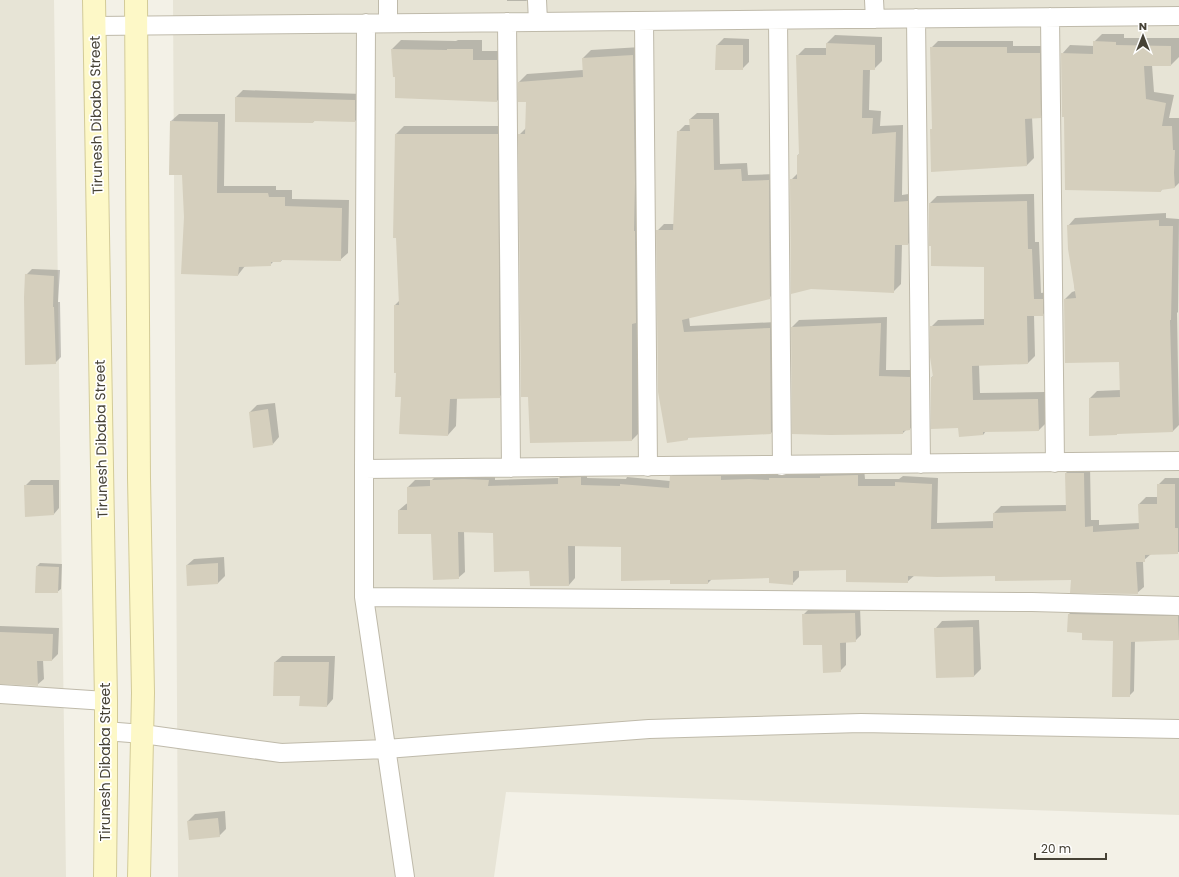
<svg xmlns="http://www.w3.org/2000/svg" width="1179" height="877" font-family="Poppins,sans-serif">
	<style>
		.residential { fill: #e7e4d6 }
		.shadow { fill: #0003 }
		.building { fill: #d5cfbd }
		.lines { fill: none; stroke-linecap: round; stroke-linejoin: round }
		.street-casing { stroke: #bfbaaa; stroke-width: 20 }
		.secondary-casing { stroke: #d3cb98; stroke-width: 24 }
		.street { stroke: #fff; stroke-width: 18 }
		.secondary { stroke: #fdf8c7; stroke-width: 22 }
		.labels { text-anchor: middle; stroke-width: 3.5; stroke-linejoin: round; paint-order: stroke }
		.street-label { font-size: 14px; fill: #464236; stroke: #fff }
	</style>
	<rect width="100%" height="100%" fill="#f3f1e7"/>
	<path class="residential" d="M0 0H54L66 877H0Z
		M173 0H1179V815L506 792 494 877H178Z"/>
	<path class="shadow" d="M507 0H528L526 1H507Z
		M1102 34H1124V38H1179V57L1171 65H1152L1154 92 1174 95 1169 118H1179V183L1175 187 1163 188 1161 191 1065 116 1062 54 1070 45 1094 46V42Z
		M835 35 882 37V61L874 69H870L869 110 881 111 880 126 903 125 902 195 915 193 916 236 908 244H902L901 284 893 292 791 180 798 173V155L800 153 797 56 805 48H827V43Z
		M724 38 749 39V62L742 69 717 45Z
		M401 40 456 41 458 40H482V51H506V91L497 101 394 76 392 49Z
		M938 41H1013V46H1046L1047 110 1040 117H1032L1034 158 1027 165 933 129 931 48Z
		M641 47 640 432 632 440 520 134 526 128 527 102 519 82 527 74 583 70V58L591 50Z
		M243 90 362 94V114L355 121 316 120 313 122 236 97Z
		M697 113H719L720 164 747 163 748 175 775 174 776 291 769 298 689 317 690 326 776 322 777 427 771 433 690 436 687 439 668 442 657 231 664 224H675L678 132 685 125H691L690 119Z
		M179 114H225L224 186H276V190H292V199L349 200 348 253 340 260 283 259 281 261H274L270 265 245 266 238 275 185 217 183 174 171 121Z
		M404 126H505L508 388 499 397 457 398 456 426 448 435 402 396 397 372 395 305 400 300 396 134Z
		M1034 194 1035 242H1039L1041 293 1049 292 1050 308 1042 315H1034L1035 356 1028 363 979 365 980 393 1045 392 1046 423 1039 430 986 431 983 435 959 427 932 377 934 375 931 327 938 320 985 319V266L930 203 937 196Z
		M1166 213V218L1179 219 1178 312 1177 313 1179 425 1173 431 1090 398 1097 391 1121 390 1120 361 1065 299 1072 292 1075 291 1068 226 1075 218Z
		M32 269 60 270 58 302H60L61 357 55 363 26 275Z
		M887 317 886 370H916V422L910 429H907L903 433H793L792 327 799 320Z
		M275 403 279 437 273 444 250 412 257 405Z
		M1072 466H1090L1091 520H1099V525L1140 523 1139 504 1146 497H1158V485L1165 478H1179V552L1151 554 1143 561 1144 587 1137 593 1072 579 996 575H915L907 582 847 569H799V577L792 584 770 577 712 579 708 583 671 579 622 546 575 545V578L569 585 530 570 494 532 464 531 465 572 458 578 432 533 399 510 406 504 408 503V487L415 480H432L438 474H495V480L559 478 566 471H587V478L626 479 627 477 670 481 671 477 677 470 864 468 865 479H899L903 476 938 478 937 523 994 521V513L1001 506 1067 505 1066 473Z
		M31 480H59V508L54 514 25 486Z
		M224 557 225 576 218 583 187 565 194 559Z
		M40 563 62 564 61 589 57 592 37 566Z
		M860 607 861 635 855 641H846V665L840 671 803 615 809 609Z
		M1074 609 1179 612V639L1135 641 1134 691 1129 696 1114 640 1083 632 1068 631 1069 614Z
		M979 620 981 669 974 676 937 677 936 628 942 621Z
		M0 626 59 628 58 654 52 660H43L44 679 37 685 0 683Z
		M282 656H335L333 699 327 706 301 695 275 662Z
		M225 811 226 829 219 836 188 821 195 814Z"/>
	<path class="building" d="M1093 41 1116 42V45L1171 46V66H1144L1146 99 1166 103 1162 126H1172L1173 150H1175L1174 173 1175 188 1161 190V192L1065 190 1064 117H1062L1061 53 1093 54Z
		M826 43 875 45V70H863L862 118H873L872 134 896 132 894 202 908 201V245H895L894 293 811 289 791 294 790 179H797V155H799L796 55H826Z
		M716 45H743V70H715Z
		M930 47H1007V53H1040L1041 118 1025 119 1027 166 931 172 930 129H932Z
		M391 49 447 50V49H473V60H497V102L395 98V77H393Z
		M633 55 635 183 634 231H635L636 323 632 324V441L530 443 528 397H521L518 134H525L526 102H518V82L583 77 582 58Z
		M235 97 355 100V122L314 121 313 123 235 122Z
		M689 119H713L714 170 741 169 742 181 769 180 770 299 682 320 684 332 770 328 771 434 687 438 688 440 667 443 658 392 656 230H673L677 131H690Z
		M170 121 218 122 217 193H268L269 197H285V206L342 208 341 261 281 260V262H271V266L239 267 238 276 181 274 184 217 182 175H169Z
		M395 134H498L500 398 450 399 448 436 399 434 401 397H395L396 373H394V305H399L396 238H393Z
		M1027 201 1028 249H1032L1034 299H1043V316H1027L1028 364 972 366 973 400 1038 399 1039 431 983 432V435L959 437 958 428 931 429V377H933L930 357V326L984 325V267L931 266V246H929V203Z
		M1159 220V226H1173L1171 320H1170L1173 432 1117 434V435L1089 436V398L1120 397 1119 362 1065 363 1064 299 1076 298 1068 249 1067 225Z
		M25 274 54 276 53 307H54L56 364 25 365 24 297Z
		M881 323 879 376 910 377V430L903 431V434L830 435 792 434 791 327Z
		M268 409 273 445 253 448 249 412Z
		M1065 473H1084L1085 527 1093 526V532L1139 529 1138 504H1157V484H1175V528H1178V554L1145 555V562H1136L1138 594 1070 593 1071 580 995 581V576L937 577 908 576V583L846 582V570L793 571V585L769 583V578L708 580V584H670V580L621 581V547L568 546 569 586H530L529 571 494 572 493 533 458 532 459 579 433 580 431 534H398V510H407V487L430 486V480L464 479 489 480 488 486 558 484V478L581 477V485L620 486V484L669 488 670 476H721V480L749 479 769 480V478H820V476L858 475V486H895V482L932 484 931 529 993 528V513L1066 511Z
		M24 485H53L54 515 25 517Z
		M218 563V584L187 586 186 565Z
		M36 566 59 567 58 593H35Z
		M855 613 856 642 840 643 841 672 823 673 822 645H803L802 614Z
		M1068 614 1178 616 1179 640 1131 642 1130 697H1112L1113 641 1082 640V633L1067 632Z
		M973 627 974 677 936 678 934 628Z
		M0 632 53 634 52 661H37L38 686 0 684Z
		M274 662H329L327 707 299 706 300 696H273Z
		M218 818 220 837 189 840 187 821Z"/>
	<g class="lines">
		<g class="street-casing">
			<path id="street" d="M537 0 538 22
				M874 0 875 19
				M1050 17 1055 463
				M916 18 921 464
				M778 20 782 466
				M644 21 648 467
				M507 22 511 468
				M366 23 364 469V597L405 877
				M388 23V0
				M95 26 1179 16
				M364 469 1179 461
				M364 597 1032 602 1179 606
				M0 694 106 701
				M105 731 143 734 281 753 386 749 649 729 861 723 1179 729"/>
		</g>
		<g class="secondary-casing">
			<path id="secondary" d="M94 0 106 701V788L105 877
				M136 0 139 478 143 693 139 877"/>
		</g>
		<use href="#street" class="street"/>
		<use href="#secondary" class="secondary"/>
	</g>
	<g class="labels">
		<g class="street-label">
			<text transform="translate(96 115) rotate(-91)" y="5">Tirunesh Dibaba Street</text>
			<text transform="translate(101 439) rotate(-91)" y="5">Tirunesh Dibaba Street</text>
			<text transform="translate(105 762) rotate(-90)" y="5">Tirunesh Dibaba Street</text>
		</g>
	</g>
	<g transform="translate(1143 36)" stroke="#ffffff" stroke-width="3" paint-order="stroke">
	<path d="M0-3L7 15L0 10L-7 15Z" fill="#464236"/>
	<text y="-6" font-size="11" font-weight="bold" text-anchor="middle" fill="#464236">N</text>
	</g>
	<path d="M1035 853v6h71v-6" fill="none" stroke="#464236" stroke-width="2"/>
	<text x="1041" y="853" font-size="12" fill="#464236" stroke="#ffffff" stroke-width="3" paint-order="stroke">20 m</text>
</svg>
